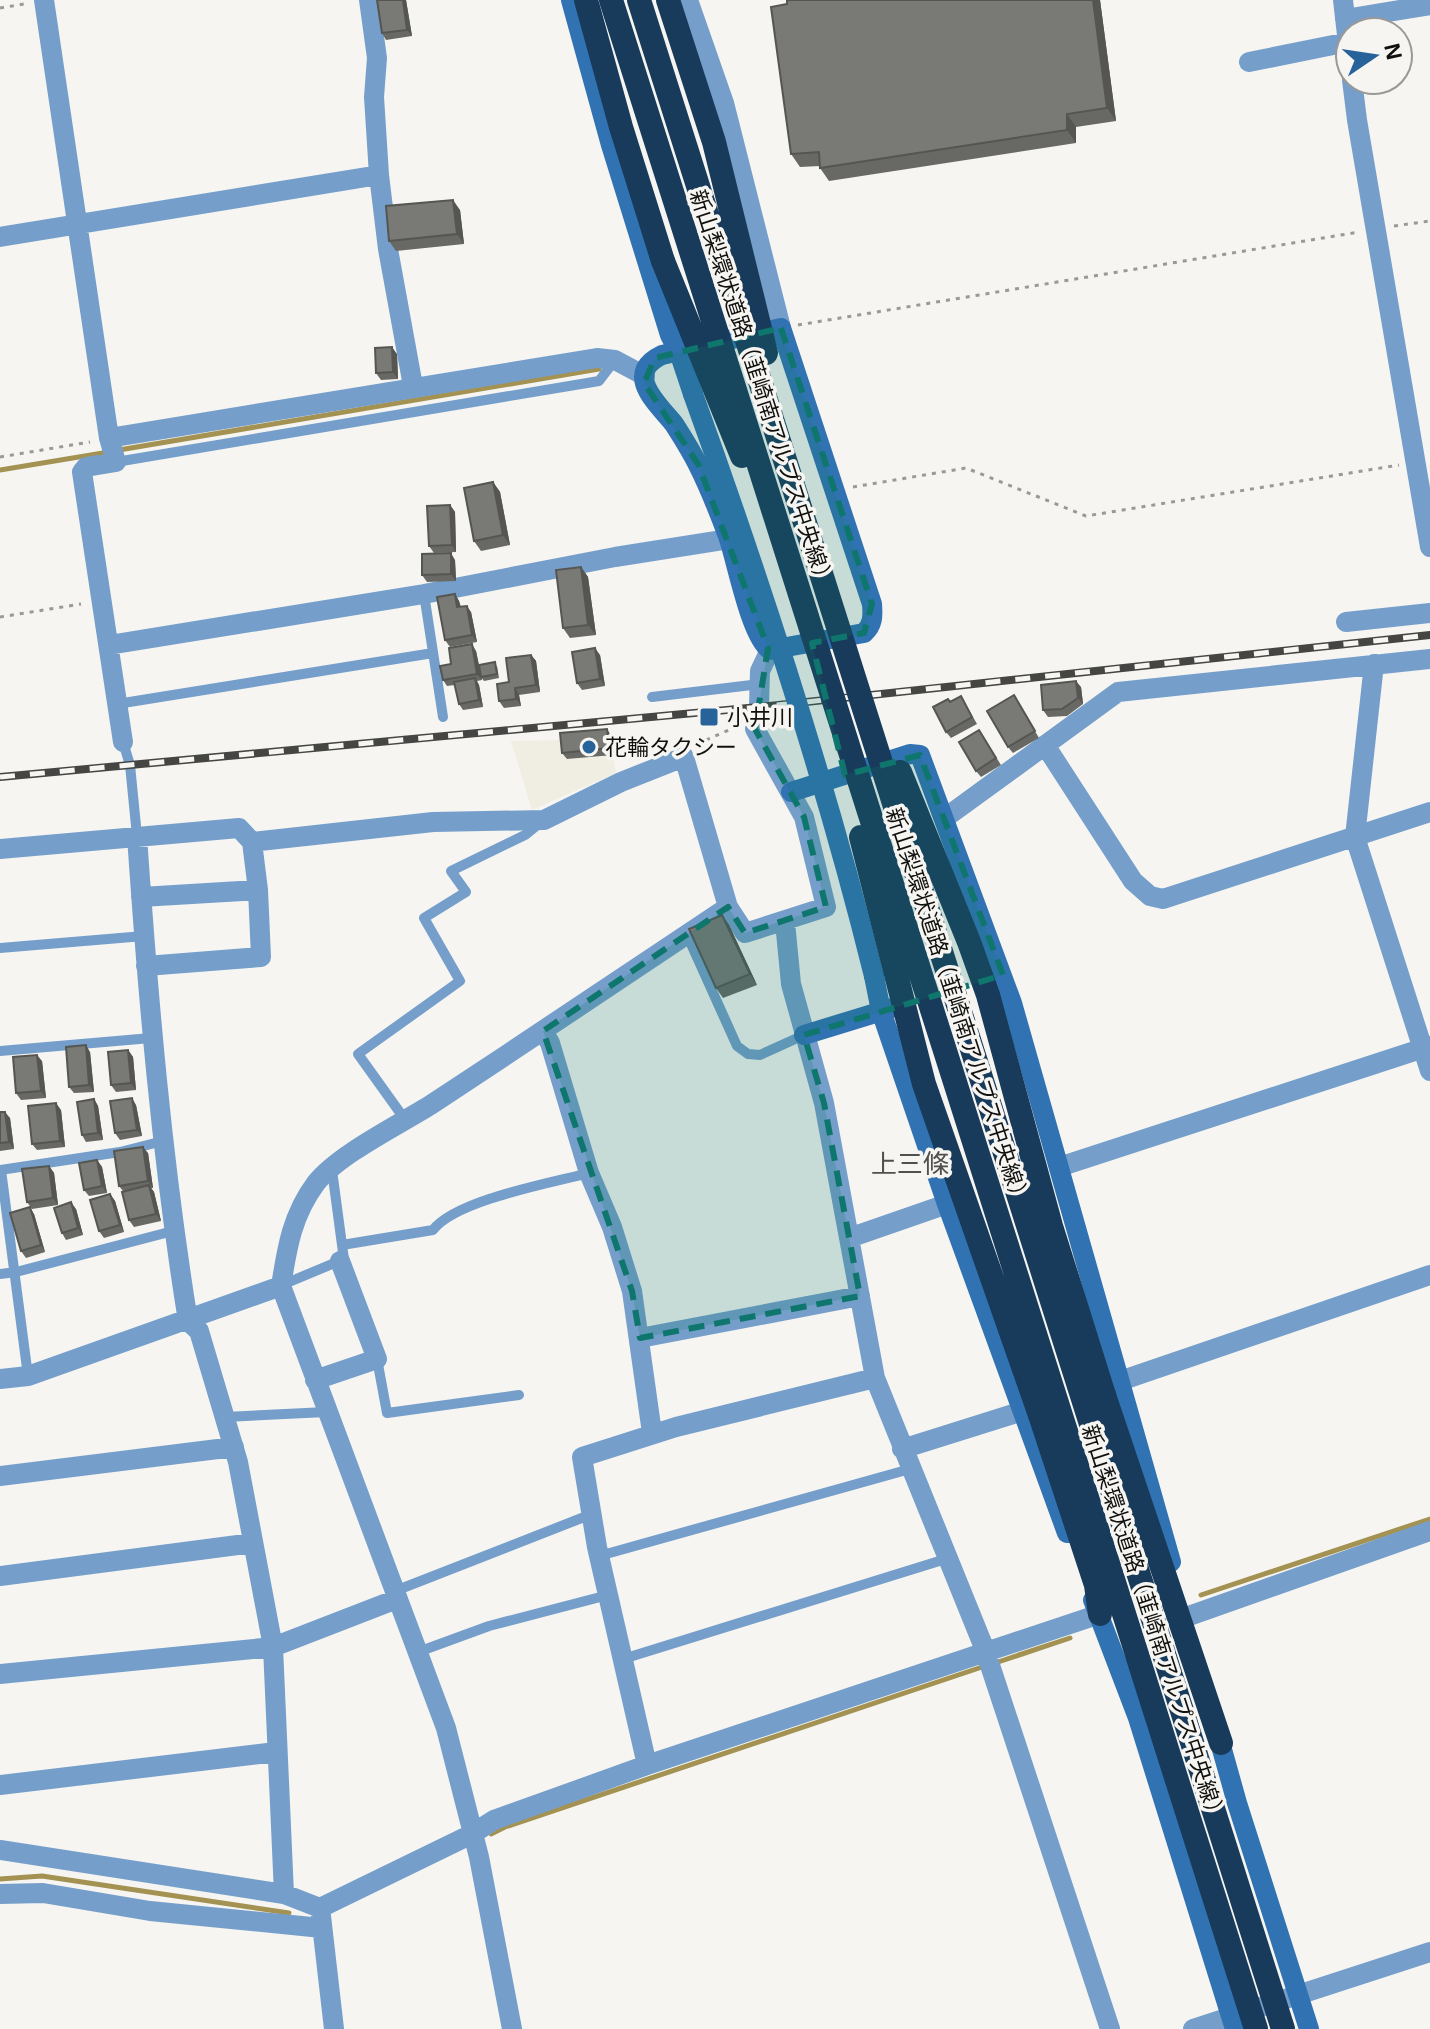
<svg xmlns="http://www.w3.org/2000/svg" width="1430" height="2029" font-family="Arial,'Noto Sans JP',sans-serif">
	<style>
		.built { fill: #f0ede2 }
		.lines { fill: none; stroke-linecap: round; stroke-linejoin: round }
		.stream { stroke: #a49252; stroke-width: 5 }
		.path { stroke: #9a9996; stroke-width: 3; stroke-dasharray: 4 6; stroke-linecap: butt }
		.lane { stroke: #759fca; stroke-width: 10 }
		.street { stroke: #759fca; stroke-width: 20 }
		.secondary { stroke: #3173b2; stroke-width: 20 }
		.highway { stroke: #193b5b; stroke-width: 24 }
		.rail-casing { stroke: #454543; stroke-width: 8 }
		.rail { stroke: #f6f5f2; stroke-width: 5; stroke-dasharray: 15; stroke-linecap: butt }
		.secondary-bridge { stroke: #3173b2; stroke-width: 20 }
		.highway-bridge { stroke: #193b5b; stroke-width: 24 }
		.wall { fill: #686865 }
		.shaded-wall { fill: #555552 }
		.building { fill: #797975; stroke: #555552; stroke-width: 2 }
		.marked { fill: #0f766e; fill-opacity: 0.2; stroke: #0f766e; stroke-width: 6; stroke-dasharray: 16 10; stroke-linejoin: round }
		.poi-dot { fill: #27629a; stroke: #f6f5f2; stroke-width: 3 }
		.labels { text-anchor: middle; stroke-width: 7; stroke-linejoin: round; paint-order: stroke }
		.street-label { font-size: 22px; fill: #10100e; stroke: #f6f5f2 }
		.poi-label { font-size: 22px; fill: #10100e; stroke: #f6f5f2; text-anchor: start }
		.quarter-label { font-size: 26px; fill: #50504d; stroke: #f6f5f2 }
	</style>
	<rect width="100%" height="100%" fill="#f6f5f2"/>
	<path class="built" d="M565 740 567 759 613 755 616 773 532 810 511 741Z"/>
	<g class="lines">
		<path class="stream" d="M119 450 599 369
			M0 470 109 452
			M1201 1595 1430 1519
			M995 1663 1070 1638
			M491 1834 505 1827 985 1666
			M0 1879 42 1876 289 1913"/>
		<path class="path" d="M0 8 24 4
			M1394 226 1430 221
			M798 325 1359 232
			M0 457 90 442
			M853 487 966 468 1086 516 1399 465
			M0 617 81 604
			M697 744 738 726"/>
		<path class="lane" d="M116 462 599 381 615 360
			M424 594 443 717
			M652 697 760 684
			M117 704 433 653
			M123 742 130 765 137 836
			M687 935 737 1046 748 1054 760 1055 804 1035
			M0 948 144 936
			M0 1051 151 1038
			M406 1121 358 1054 460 981 424 918 466 892 451 871 525 835 541 822
			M0 1170 120 1152 163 1141
			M1 1170 28 1376
			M332 1170 342 1245
			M0 1274 16 1272 173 1231
			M282 1285 344 1259 342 1245 433 1230C456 1200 551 1183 589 1173
			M377 1359 387 1413 519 1395
			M225 1417 326 1412
			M599 1556 910 1469
			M395 1591 592 1514
			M418 1652 489 1626 608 1595
			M623 1659 949 1558"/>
		<path class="street" d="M44 0 109 438 116 462 86 467 82 472 123 742
			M369 0 377 58 374 97 379 175 388 249 413 386
			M688 0 724 103 781 328
			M1343 0 1350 61
			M1345 19 1430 5
			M1249 62 1348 42
			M1352 80 1357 120 1430 547
			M0 237 379 175
			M109 438 597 358 615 360 645 376
			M1346 622 1430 613
			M109 645 424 594 615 557 729 539
			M1374 664 1355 837 1430 1071
			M1045 745 1133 881 1150 896 1163 899 1430 812
			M945 818 1118 692 1430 659
			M137 836C148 998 162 1160 188 1321L199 1331 238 1462 273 1647 284 1894 320 1908 472 1834 494 1820 647 1765 1100 1614
			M0 849 239 828 252 842 433 822 544 820 621 782 684 757 728 907
			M141 897 258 890
			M785 922 791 984 824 1103 875 1378 985 1650 1110 2029
			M146 966 261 957 258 890 252 842
			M543 1031 550 1043 589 1173 612 1227 632 1291 652 1433
			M1059 1167 1430 1046
			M849 1238 947 1204
			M640 1338 860 1296
			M0 1379 28 1376 281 1286
			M315 1380 377 1359 340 1261
			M1120 1381 1430 1275
			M902 1449 1023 1411
			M0 1476 234 1447
			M0 1576 253 1543
			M1186 1617 1430 1531
			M0 1674 273 1647 397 1599
			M647 1765 597 1547 582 1457 676 1427 875 1378
			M0 1785 276 1752
			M0 1850 284 1894
			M0 1894 43 1893 150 1911 322 1928
			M321 1916 334 2029
			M512 2029 479 1857 446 1728 281 1286C287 1248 292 1215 316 1183 339 1154 399 1125 432 1104 531 1039 629 973 728 907L745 933 826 907 804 817 755 729 759 707 760 671 770 650
			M1193 2029 1430 1952"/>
		<path class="secondary" d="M571 0 611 145 670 335 679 352 693 394
			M781 328 872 604C873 616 873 625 864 633L770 650C750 635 737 562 728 536 719 512 710 489 699 467 692 452 683 438 674 424 659 405 622 374 662 355Z
			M791 792 910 754 920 755 1012 1003 1171 1562
			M874 976 881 1011 947 1204 1067 1533
			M804 1035 892 1008
			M1093 1600 1138 1718 1235 2029
			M1216 1728 1237 1803 1309 2029"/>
		<path class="highway" d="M586 0 621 127 663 261
			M1104 1395 1221 1743
			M1040 1415 1096 1585 1100 1614"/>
		<g class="rail-casing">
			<path id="rail" d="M0 777 759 707 1430 635"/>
		</g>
		<use href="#rail" class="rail"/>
		<path class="secondary-bridge" d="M693 394C762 585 825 778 874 976"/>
		<path class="highway-bridge" d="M611 0 1256 2029
			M639 0 1283 2029
			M668 0 714 142 766 353
			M663 261 742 456
			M900 772 969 942 988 995 1051 1226 1104 1395
			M861 837 924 1084 1040 1415"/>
	</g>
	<path class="wall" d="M377 0H406L412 36 386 40 382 33Z
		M1100 0 1116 121 1076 127V143L829 181 820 168V166L800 167 791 154Z
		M460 210 464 244 396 251 389 241Z
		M397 354 398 379 381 380 376 373Z
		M493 482 500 492 510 545 481 551 474 541Z
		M450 505 455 512 456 552 434 553 429 546Z
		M455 560 456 581 427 582 422 575Z
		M581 567 588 577 596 635 570 638 563 628Z
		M455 594 459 601 461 607 471 612 477 642 450 647 445 640Z
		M476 651 482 680 477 681 479 685 483 707 463 710 459 704 455 685 447 686 443 680 451 664Z
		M531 655 536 661 540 692 519 695 521 706 504 708 499 701 509 682Z
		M600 655 605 686 582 690 577 683Z
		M497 666 499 678 484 681 481 677Z
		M1081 687 1083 704 1067 716 1048 717 1043 710Z
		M950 702 965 703 977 724 951 738 946 732Z
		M1018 702 1039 738 1013 753 1008 747Z
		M607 729 611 736 613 755 567 759 562 753Z
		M979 730 1001 765 981 777 976 771Z
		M722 915 729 925 757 985 723 998 716 988Z
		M128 1050 133 1057 136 1090 116 1092 111 1085Z
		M90 1052 94 1092 74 1093 69 1087Z
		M42 1061 46 1098 21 1100 16 1093Z
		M94 1099 98 1106 103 1140 86 1142 82 1135Z
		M136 1105 142 1136 120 1140 115 1133Z
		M61 1110 65 1147 37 1150 32 1144Z
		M0 1112 10 1118 14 1149 0 1151Z
		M148 1153 153 1188H151L154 1192 161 1221 134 1227 129 1220 123 1191 119 1186Z
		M97 1160 102 1167 107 1193 89 1196 84 1190Z
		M49 1166 54 1173 58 1205 32 1209 27 1202Z
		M110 1194 115 1201 124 1232 104 1238 99 1231Z
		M76 1209 83 1235 66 1240 62 1233Z
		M34 1214 45 1252 26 1258 21 1251Z"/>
	<path class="shaded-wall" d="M403 0H406L412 36 407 30Z
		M1093 0H1100L1116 121 1107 108Z
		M1067 114 1076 127V143L1067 130Z
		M453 200 460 210 464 244 457 234Z
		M392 347 397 354 398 379 393 372Z
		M493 482 500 492 510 545 503 535Z
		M450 505 455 512 456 552 452 545Z
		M451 553 455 560 456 581 451 574Z
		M581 567 588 577 596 635 588 625Z
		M455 594 459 601 462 614 457 607Z
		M467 606 471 612 477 642 472 635Z
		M472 644 476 651 482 680 477 674Z
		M595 648 600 655 605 686 600 679Z
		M531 655 536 661 540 692 536 685Z
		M475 678 479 685 483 707 479 700Z
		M1076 681 1081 687 1083 704 1078 698Z
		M515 688 519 695 521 706 516 699Z
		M607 729 611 736 613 755 609 748Z
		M722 915 729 925 757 985 750 974Z
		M86 1045 90 1052 94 1092 89 1085Z
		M128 1050 133 1057 136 1090 131 1083Z
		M37 1055 42 1061 46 1098 41 1091Z
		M132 1098 136 1105 142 1136 137 1130Z
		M94 1099 98 1106 103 1140 98 1133Z
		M56 1103 61 1110 65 1147 60 1141Z
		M5 1112 10 1118 14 1149 9 1142Z
		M143 1147 148 1153 153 1188 148 1181Z
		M97 1160 102 1167 107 1193 102 1186Z
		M49 1166 54 1173 58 1205 53 1198Z
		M149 1185 154 1192 161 1221 156 1214Z
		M110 1194 115 1201 124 1232 120 1225Z
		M71 1202 76 1209 83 1235 78 1228Z
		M30 1207 34 1214 45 1252 41 1245Z"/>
	<path class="building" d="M377 0H403L407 30 382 33Z
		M787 0H1093L1107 108 1067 114V130L820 168 819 152 791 154 771 7 787 4Z
		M453 200 457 234 389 241 386 206Z
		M392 347 393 372 376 373 375 348Z
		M493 482 503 535 474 541 464 488Z
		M450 505 452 545 429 546 427 506Z
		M451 553V574L422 575V554Z
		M581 567 588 625 563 628 556 570Z
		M455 594 457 607 467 606 472 635 445 640 437 597Z
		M472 644 477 674 443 680 440 666 451 664 449 648Z
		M595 648 600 679 577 683 572 652Z
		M531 655 536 685 515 688 516 699 499 701 497 684 509 682 506 658Z
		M495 662 497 674 481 677 479 665Z
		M475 678 479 700 459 704 454 682Z
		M1076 681 1078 698 1062 709 1043 710 1041 685Z
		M1014 695 1035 731 1008 747 987 711Z
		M961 696 972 717 946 732 933 707 948 699 950 702Z
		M607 729 609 748 562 753 560 733Z
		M979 730 996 758 976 771 959 742Z
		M722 915 750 974 716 988 689 929Z
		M86 1045 89 1085 69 1087 66 1047Z
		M128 1050 131 1083 111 1085 108 1052Z
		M37 1055 41 1091 16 1093 13 1057Z
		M132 1098 137 1130 115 1133 110 1101Z
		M94 1099 98 1133 82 1135 77 1102Z
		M56 1103 60 1141 32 1144 28 1106Z
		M0 1112H5L9 1142 0 1143Z
		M143 1147 148 1181 119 1186 114 1151Z
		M97 1160 102 1186 84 1190 79 1163Z
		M49 1166 53 1198 27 1202 22 1169Z
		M149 1185 156 1214 129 1220 122 1192Z
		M110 1194 120 1225 99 1231 90 1200Z
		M71 1202 78 1228 62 1233 54 1208Z
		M30 1207 41 1245 21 1251 10 1213Z"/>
	<path class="marked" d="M781 328 872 604 864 633 812 643 845 775 920 755 1003 975 804 1035 824 1103 860 1296 640 1338 632 1291 543 1031 728 907 745 933 826 907 804 817 755 729 768 648 698 464 644 383 655 358Z"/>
	<g class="poi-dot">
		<rect x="699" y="707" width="20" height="20" rx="4"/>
		<circle cx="589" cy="747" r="8"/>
	</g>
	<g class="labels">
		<g class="street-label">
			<text transform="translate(762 389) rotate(72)" y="8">新山梨環状道路（韮崎南アルプス中央線）</text>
			<text transform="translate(958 1007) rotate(72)" y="8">新山梨環状道路（韮崎南アルプス中央線）</text>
			<text transform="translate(1154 1624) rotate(72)" y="8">新山梨環状道路（韮崎南アルプス中央線）</text>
		</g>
		<g class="poi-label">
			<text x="727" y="725">小井川</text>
			<text x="605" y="755">花輪タクシー</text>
		</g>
		<g class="quarter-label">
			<text x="910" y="1173">上三條</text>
		</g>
	</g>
	<g transform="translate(1374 56) rotate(77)"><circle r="38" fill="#f6f5f2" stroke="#9a9997" stroke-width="2"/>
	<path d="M0-6L14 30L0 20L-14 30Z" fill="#27629a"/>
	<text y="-12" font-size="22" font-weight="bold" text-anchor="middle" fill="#10100e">N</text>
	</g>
</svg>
